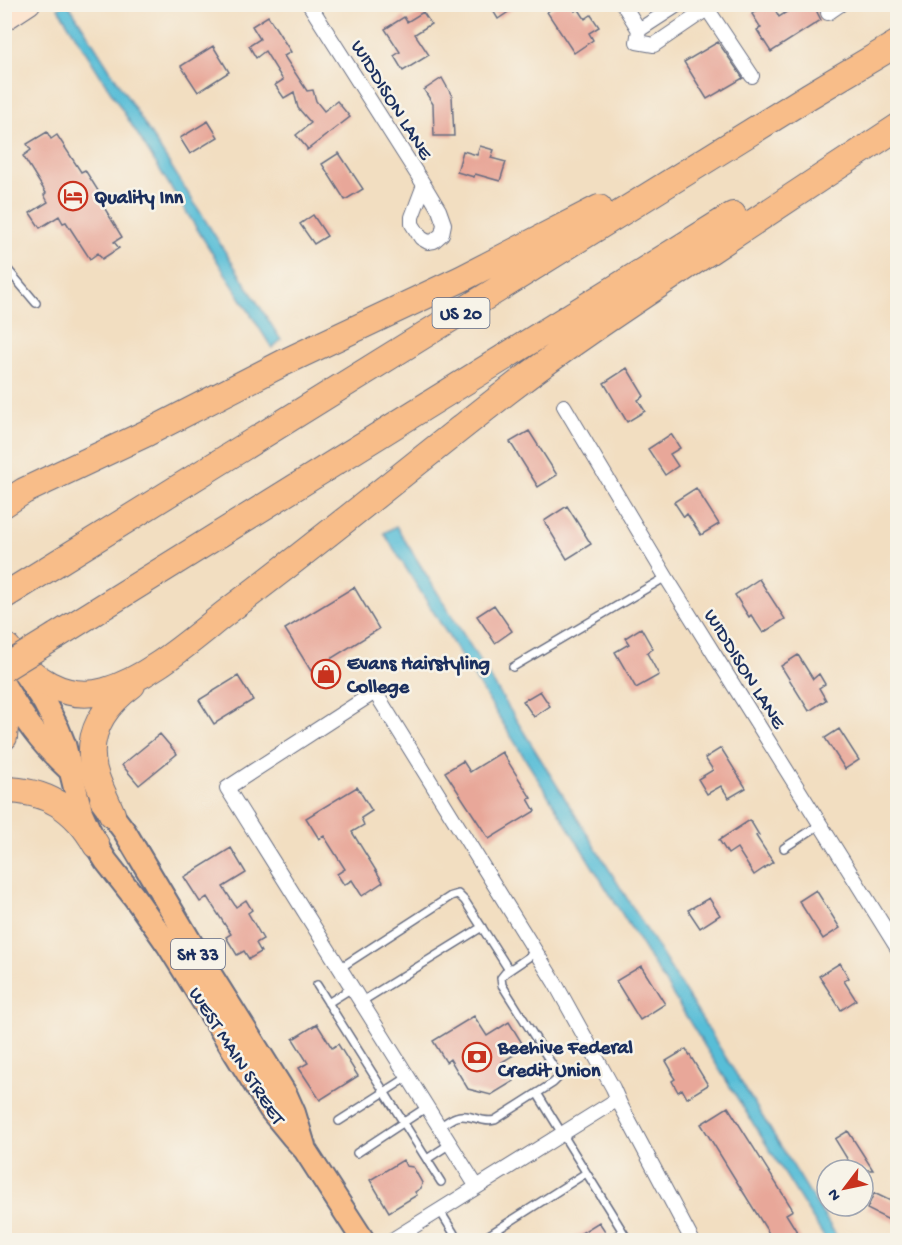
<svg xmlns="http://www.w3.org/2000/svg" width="902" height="1245" font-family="'Gochi Hand',sans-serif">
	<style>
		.water { fill: #59bed7; stroke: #3a769a; stroke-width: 1.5 }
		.building { fill: #e8a799 }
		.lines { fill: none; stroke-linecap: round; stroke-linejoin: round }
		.lane-casing { stroke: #666c81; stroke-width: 10 }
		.street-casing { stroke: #666c81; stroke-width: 16 }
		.secondary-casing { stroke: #666c81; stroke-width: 22 }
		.primary-casing { stroke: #666c81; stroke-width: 26 }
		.highway-casing { stroke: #666c81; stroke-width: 28 }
		.lane { stroke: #fff; stroke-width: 7 }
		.street { stroke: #fff; stroke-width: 14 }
		.secondary { stroke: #fce5d0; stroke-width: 20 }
		.primary { stroke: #f8bd89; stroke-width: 22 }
		.highway { stroke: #f8bd89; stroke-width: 26 }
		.highway-bridge-casing { stroke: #666c81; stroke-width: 28; stroke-linecap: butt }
		.highway-bridge { stroke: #f8bd89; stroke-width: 26 }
		.labels { text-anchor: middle; stroke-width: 5; stroke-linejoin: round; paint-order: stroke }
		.shield { fill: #f7f3e8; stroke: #5d6a87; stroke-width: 1.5 }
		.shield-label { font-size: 18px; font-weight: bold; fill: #1b2f5e }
		.street-label { font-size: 20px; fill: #1b2f5e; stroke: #f7f3e8 }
		.poi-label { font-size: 20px; font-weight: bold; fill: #1b2f5e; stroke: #f7f3e8; text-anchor: start }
	</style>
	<rect width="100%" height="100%" fill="#f7f3e8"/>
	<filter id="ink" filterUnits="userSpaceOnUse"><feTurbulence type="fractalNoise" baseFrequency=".0167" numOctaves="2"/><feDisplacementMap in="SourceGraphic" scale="12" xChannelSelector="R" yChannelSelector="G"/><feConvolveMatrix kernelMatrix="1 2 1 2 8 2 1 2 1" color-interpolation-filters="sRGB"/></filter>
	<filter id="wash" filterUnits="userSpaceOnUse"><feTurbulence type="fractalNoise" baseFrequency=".008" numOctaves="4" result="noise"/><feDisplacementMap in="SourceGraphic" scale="24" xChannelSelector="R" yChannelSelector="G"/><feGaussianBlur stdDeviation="1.35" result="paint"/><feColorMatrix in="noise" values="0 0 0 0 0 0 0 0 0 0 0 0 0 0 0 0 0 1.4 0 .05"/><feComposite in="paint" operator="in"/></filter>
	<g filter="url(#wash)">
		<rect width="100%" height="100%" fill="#f2dec1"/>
		<path class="water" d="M64 4 69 5 281 340 272 348 58 8Z
			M396 526 839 1240H826L384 533Z"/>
		<g id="blocks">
			<path class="building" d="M489 4H520L498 19Z
				M558 4H570L575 11 578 8 585 19 591 15 599 27 589 33 593 40 574 53 547 12Z
				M767 4H772L779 17 799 4H824L817 12 821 20 771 52 757 30 761 28 752 14Z
				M423 12 431 24 415 34 429 55 403 71 394 56 400 52 385 29 404 17 407 22Z
				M268 16 291 52 284 56 307 91 313 90 316 101 324 111 337 101 350 117 307 150V148L296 135 311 123 298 108 294 92 284 98 275 85 283 80 265 51 256 58 249 46 260 39 252 26Z
				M718 42 743 78 707 99 684 62Z
				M213 46 229 72 198 92 181 66Z
				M442 78 452 96 454 136H434L433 104 424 90Z
				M208 121 218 137 190 154 180 138Z
				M47 132 51 139 57 135 81 172 85 170 102 197 99 199 122 237 114 242 119 248 102 259 98 253 90 259 66 222 63 223 59 216 40 228 30 213 48 202 44 195 46 193 23 156 31 150 27 144Z
				M480 146 494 150 491 158 506 162 500 181 475 174 474 177 457 172 463 151 477 155Z
				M339 153 363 189 345 200 322 164Z
				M313 215 327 236 314 244 300 224Z
				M627 368 644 396 638 400 645 411 627 422 604 383Z
				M529 431 557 475 538 487 510 442Z
				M671 434 680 448 670 454 678 466 665 475 648 449Z
				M696 488 719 524 701 535 687 514 684 517 674 502Z
				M567 506 591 544 567 559 544 521Z
				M759 579 785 619 763 633 751 615 749 617 735 595Z
				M354 587 379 629 311 671 285 629Z
				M494 605 512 631 495 643 477 616Z
				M641 628 653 649 647 653 659 675 636 688 615 652 629 644 625 638Z
				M798 655 813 679 819 674 825 684 819 688 826 700 809 711 781 666Z
				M238 676 253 700 214 724 199 700Z
				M540 691 550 706 534 717 523 701Z
				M839 729 859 760 845 769 825 738Z
				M160 734 177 754 139 785 122 765Z
				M721 748 746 788 729 798 721 786 707 794 698 779 713 770 705 758Z
				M502 752 531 798 528 799 535 811 489 839 445 772 463 761 470 772Z
				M357 787 372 811 361 818 364 825 352 832 383 882 362 896 352 880 344 885 337 874 345 869 324 836 319 839 306 818Z
				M750 820 759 835 756 836 773 862 754 875 737 848 728 854 719 840Z
				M231 848 246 873 223 887 236 907 246 900 252 910 248 913 263 939 256 943 261 952 249 959 244 951 237 955 226 937 231 934 207 897 200 902 184 877Z
				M816 890 840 928 823 939 799 901Z
				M709 898 720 915 700 928 688 910Z
				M840 963 849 978 844 981 856 1000 841 1010 819 976Z
				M641 966 665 1004 640 1020 616 981Z
				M474 1016 487 1036 509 1022 525 1048 502 1062 514 1081 491 1095 468 1089 450 1059 446 1062 433 1041Z
				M317 1024 332 1048 338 1044 358 1076 320 1100 299 1068 308 1063 293 1039Z
				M686 1049 708 1085 687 1098 682 1089 678 1092 672 1081 675 1079 671 1073H673L666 1061Z
				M728 1107 793 1210 786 1214 802 1240H773L701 1124Z
				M848 1131 873 1170H854L835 1139Z
				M403 1160 406 1166 413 1167 422 1183 421 1188 415 1192 417 1195 389 1212 370 1180Z
				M874 1193 897 1204V1224L867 1209Z
				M599 1222 607 1234 597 1240H570Z"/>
		</g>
	</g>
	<g filter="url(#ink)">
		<use href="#blocks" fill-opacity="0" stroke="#666c81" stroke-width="1.5"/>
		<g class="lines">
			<g class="lane-casing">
				<path id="lane" d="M4 265 36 303
					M513 667 666 577
					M784 848 821 824
					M340 968 451 896 458 894 465 901 509 970
					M317 985 441 1182
					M361 1002 482 927
					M328 1003 352 988
					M537 1093 628 1240
					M339 1121 408 1077
					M439 1127C444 1124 450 1119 456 1117 468 1112 482 1124 495 1120L553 1083 558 1078V1074L502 985 501 978 505 973 536 952
					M357 1153 427 1107
					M427 1159 450 1144
					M440 1211 458 1240
					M481 1240 586 1173
					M609 1240 623 1232"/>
			</g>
			<g class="street-casing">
				<path id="street" d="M309 4 424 185
					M623 4 639 30 637 42 654 45 707 9
					M704 4 752 76
					M828 13 841 4
					M639 30 679 4
					M424 185 439 210 444 224 442 234 434 241 428 242 421 238 412 224V217Z
					M564 406 666 577 898 949
					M477 1187 227 788 375 692 555 983 613 1088 620 1104 692 1240
					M392 1240 618 1099"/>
			</g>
			<g class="secondary-casing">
				<path id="secondary" d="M4 21 30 4"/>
			</g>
			<g class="primary-casing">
				<path id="primary" d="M20 667 44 702 58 729 64 744 81 812 96 845 106 861 135 898 168 945 270 1109 293 1137 305 1150 363 1240
					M4 685C25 721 40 743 71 771
					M101 800 125 832 197 953 286 1095 294 1113 304 1146"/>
			</g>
			<g class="highway-casing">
				<path id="highway" d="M4 504 24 491 147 433 285 362 461 279 599 208
					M4 596 809 96 898 43
					M56 636 733 215
					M7 647C30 678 65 702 105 691 150 678 192 639 228 611 323 540 414 464 508 391 573 341 642 296 710 251 773 209 835 168 898 127
					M4 697 6 718 4 737
					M4 790C46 790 75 808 96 845
					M112 814C106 799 98 785 94 770 85 734 105 705 132 685"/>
			</g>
			<use href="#lane" class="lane"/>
			<use href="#street" class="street"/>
			<use href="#secondary" class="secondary"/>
			<use href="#primary" class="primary"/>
			<use href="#highway" class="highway"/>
			<g class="highway-bridge-casing">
				<path id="highway-bridge" d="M4 668 56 636"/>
			</g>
			<use href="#highway-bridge" class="highway-bridge"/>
		</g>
	</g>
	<defs>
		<g id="hotel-ring" transform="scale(1.5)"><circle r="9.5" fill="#f7f3e8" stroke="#c8321e" stroke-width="1.5"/><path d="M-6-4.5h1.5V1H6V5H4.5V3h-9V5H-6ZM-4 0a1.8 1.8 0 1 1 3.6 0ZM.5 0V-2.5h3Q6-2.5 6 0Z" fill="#c8321e"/></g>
		<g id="shop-ring" transform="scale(1.5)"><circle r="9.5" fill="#f7f3e8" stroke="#c8321e" stroke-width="1.5"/><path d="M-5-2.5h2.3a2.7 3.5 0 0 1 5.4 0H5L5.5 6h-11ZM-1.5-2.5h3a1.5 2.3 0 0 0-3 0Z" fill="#c8321e"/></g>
		<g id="bank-ring" transform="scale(1.5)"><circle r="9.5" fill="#f7f3e8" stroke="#c8321e" stroke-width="1.5"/><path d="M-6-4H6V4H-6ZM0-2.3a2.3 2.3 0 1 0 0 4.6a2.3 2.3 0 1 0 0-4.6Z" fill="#c8321e"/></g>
	</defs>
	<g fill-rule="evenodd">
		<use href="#hotel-ring" x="73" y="196"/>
		<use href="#shop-ring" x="326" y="674"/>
		<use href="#bank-ring" x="477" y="1057"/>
	</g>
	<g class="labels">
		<g class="shield">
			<rect x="432.5" y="298" width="57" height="30" rx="4.5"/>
			<rect x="171" y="939" width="54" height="30" rx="4.5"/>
		</g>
		<g class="shield-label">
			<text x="461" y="319">US 20</text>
			<text x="198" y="960">SH 33</text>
		</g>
		<g class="street-label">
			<text transform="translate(393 99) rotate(58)" y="7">WIDDISON LANE</text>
			<text transform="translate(746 668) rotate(58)" y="7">WIDDISON LANE</text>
			<text transform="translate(238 1055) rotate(57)" y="7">WEST MAIN STREET</text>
		</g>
		<g class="poi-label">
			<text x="94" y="203">Quality Inn</text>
			<text x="347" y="669">Evans Hairstyling<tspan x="347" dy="23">College</tspan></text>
			<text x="498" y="1053">Beehive Federal<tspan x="498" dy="23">Credit Union</tspan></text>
		</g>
	</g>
	<rect width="902" height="1245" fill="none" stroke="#f7f3e8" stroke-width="24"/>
	<g transform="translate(845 1188) rotate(238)"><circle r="28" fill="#f7f3e8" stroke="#9fa5b1" stroke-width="1.5"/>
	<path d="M0-4.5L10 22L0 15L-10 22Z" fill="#c8321e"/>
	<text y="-9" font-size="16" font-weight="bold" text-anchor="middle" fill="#1b2f5e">N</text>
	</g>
</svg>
